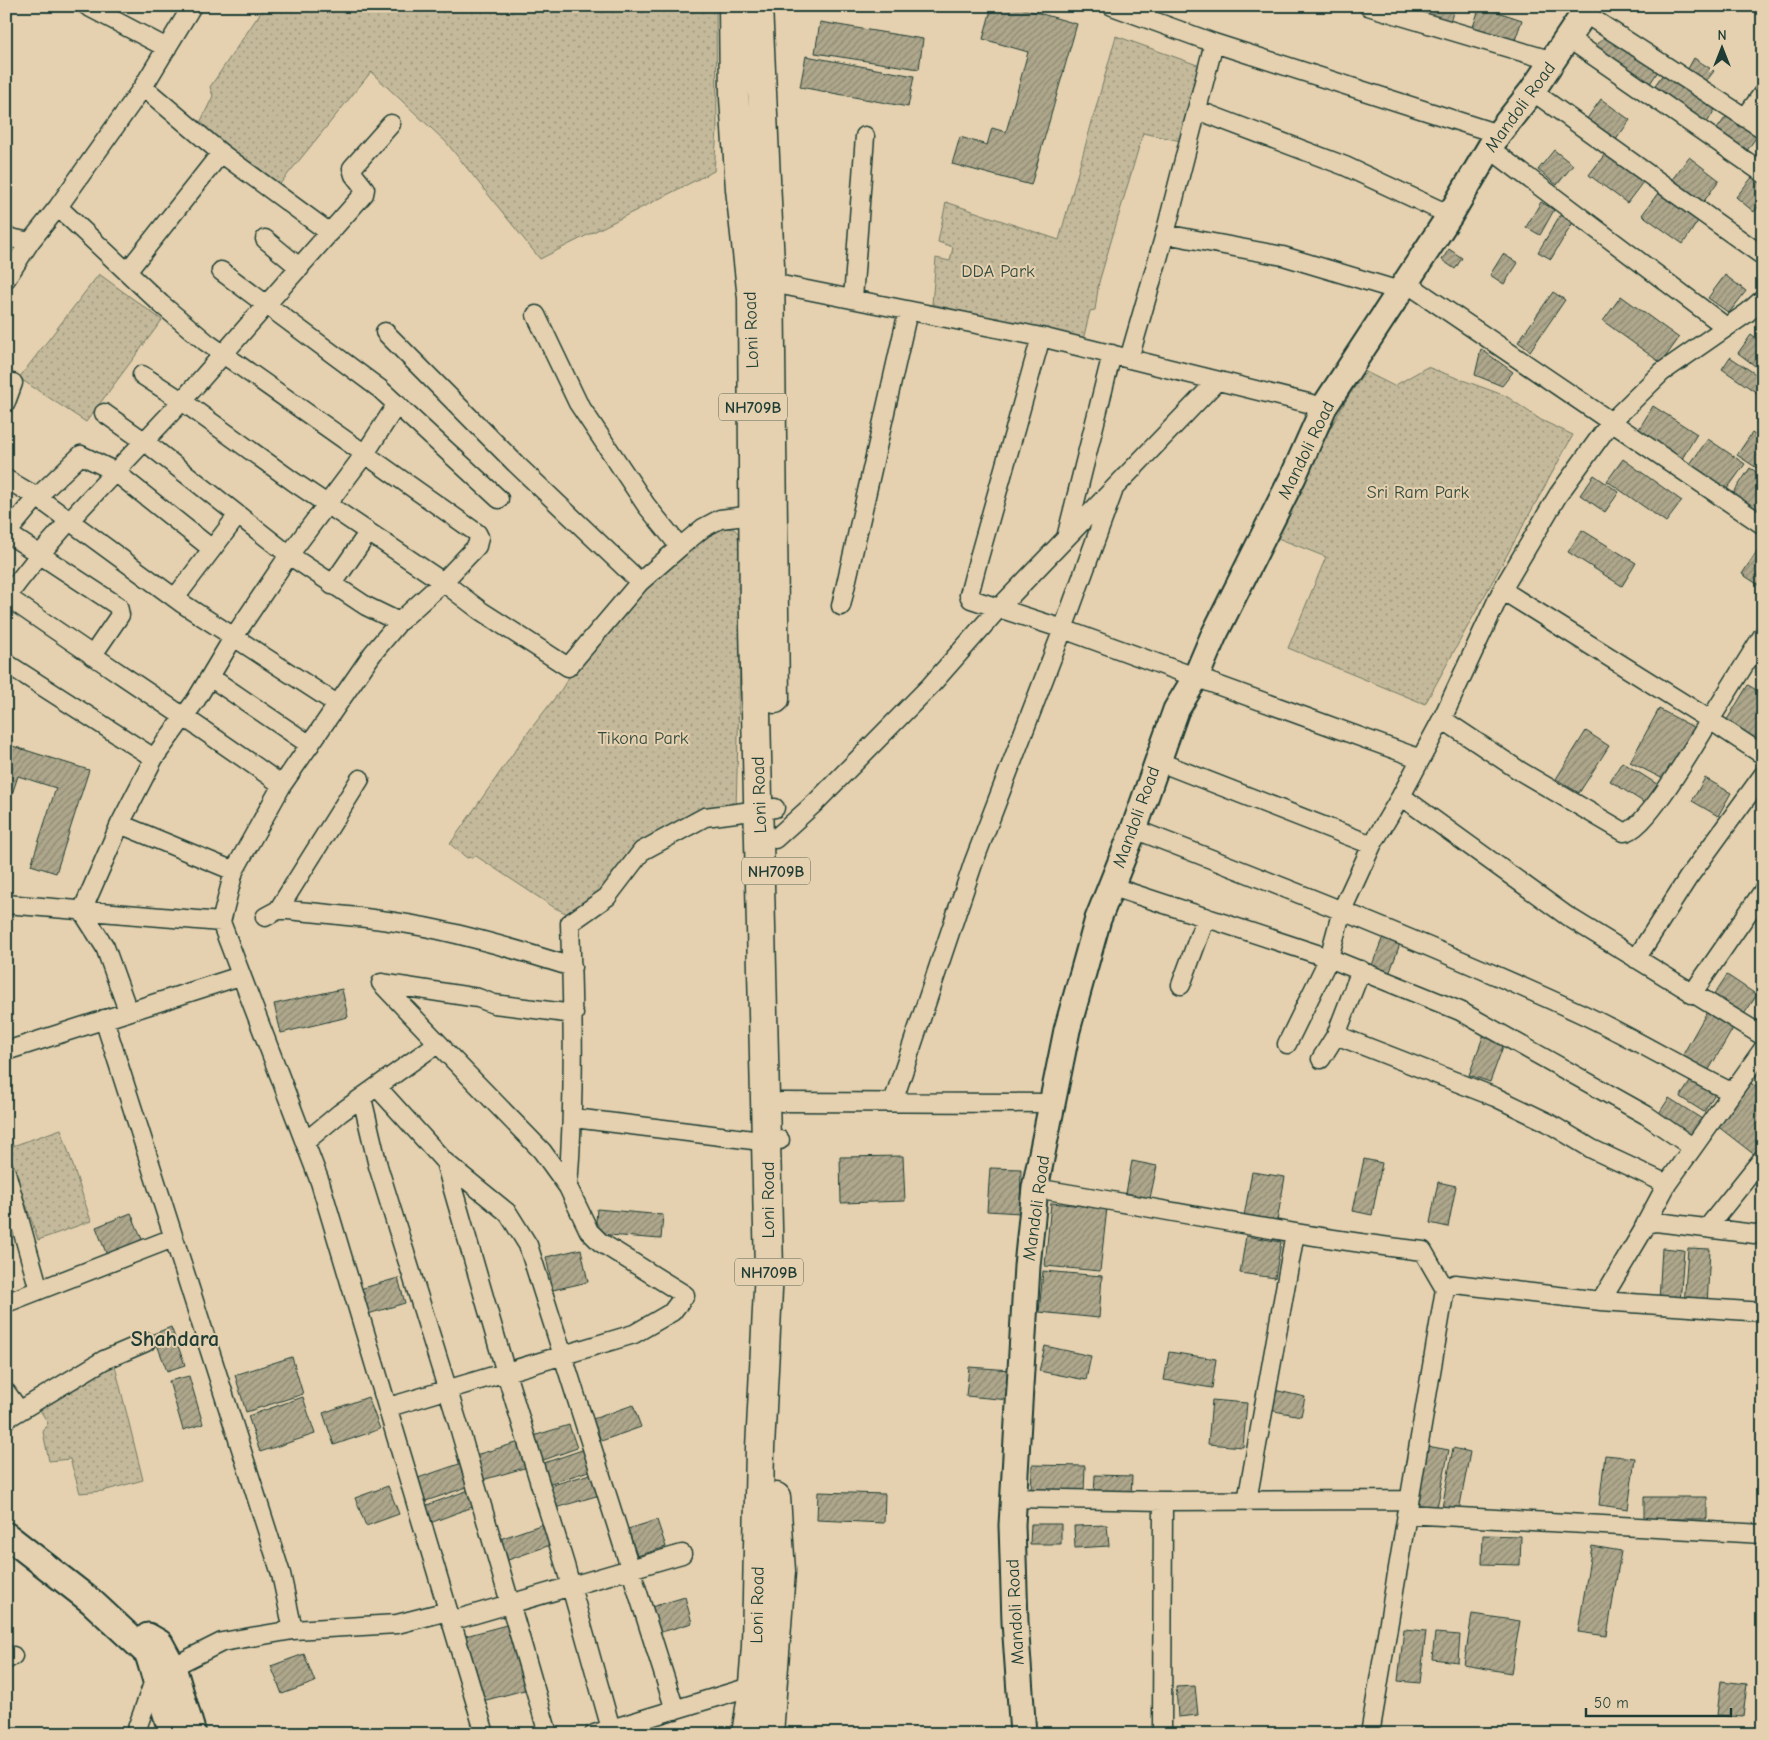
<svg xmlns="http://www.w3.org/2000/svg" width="1769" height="1740" font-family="'Comic Neue',sans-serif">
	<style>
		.grass { fill: url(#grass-dots); stroke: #727b67 }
		.building { fill: url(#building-hatch); stroke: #1f3d34 }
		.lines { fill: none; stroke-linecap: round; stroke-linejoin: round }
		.street-casing { stroke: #1f3d34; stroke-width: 21 }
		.secondary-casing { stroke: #1f3d34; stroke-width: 29 }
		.highway-casing { stroke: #1f3d34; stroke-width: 31 }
		.street { stroke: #e5d1af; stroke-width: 18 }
		.secondary { stroke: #e5d1af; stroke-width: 25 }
		.highway { stroke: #e5d1af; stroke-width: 28 }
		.labels { text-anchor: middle; stroke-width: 4; stroke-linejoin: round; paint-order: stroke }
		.shield { fill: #e5d1af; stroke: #5a6959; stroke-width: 1 }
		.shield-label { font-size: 16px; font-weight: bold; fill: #1f3d34 }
		.street-label { font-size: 18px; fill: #1f3d34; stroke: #e5d1af }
		.park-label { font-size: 18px; fill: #30493e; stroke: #e5d1af }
		.district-label { font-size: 22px; font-weight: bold; fill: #1f3d34; stroke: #e5d1af }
	</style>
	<defs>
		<pattern id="grass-dots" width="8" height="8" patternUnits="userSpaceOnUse" patternTransform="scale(1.25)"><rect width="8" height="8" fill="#c4b99a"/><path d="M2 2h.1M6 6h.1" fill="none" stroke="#9f987e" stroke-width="1.8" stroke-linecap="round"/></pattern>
		<pattern id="building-hatch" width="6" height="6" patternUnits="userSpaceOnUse" patternTransform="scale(1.25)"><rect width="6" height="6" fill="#aea78c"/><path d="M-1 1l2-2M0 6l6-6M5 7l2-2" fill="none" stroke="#8d8973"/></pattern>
	</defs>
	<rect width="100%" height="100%" fill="#e5d1af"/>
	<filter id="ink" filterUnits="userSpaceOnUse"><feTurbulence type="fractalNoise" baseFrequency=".02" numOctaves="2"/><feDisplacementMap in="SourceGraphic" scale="10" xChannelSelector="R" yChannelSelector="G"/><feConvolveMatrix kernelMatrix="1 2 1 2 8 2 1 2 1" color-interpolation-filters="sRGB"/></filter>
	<g filter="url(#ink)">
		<path class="grass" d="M265 6H716L717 129 714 171 540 259 446 142 371 72 275 190 199 125 213 96 210 87Z
			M1116 36 1203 67 1181 141 1143 133 1099 282 1095 310 1090 311 1083 340 932 304 936 258 950 261 953 247 938 242 946 202 1059 240Z
			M99 274 162 320 86 422 19 378Z
			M1427 367 1506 396 1541 420 1573 435 1425 704 1288 648 1326 557 1270 535 1349 395 1366 372 1394 386Z
			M715 527 734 529 739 534 740 665 736 809 697 817 613 885 570 915 555 908 476 856 467 858 450 844 526 735 561 690 584 653 636 595Z
			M61 1129 91 1221 38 1240 7 1148Z
			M114 1362 143 1480 103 1491 80 1493 70 1459 49 1461 43 1432 48 1423 38 1407Z"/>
		<path class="building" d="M992 6H1014L1077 24 1031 185 952 164 960 137 987 145 992 128 1006 132 1028 52 983 39Z
			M1406 6H1455L1450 22Z
			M1480 6 1522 20 1514 43 1472 30Z
			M820 22 923 39 919 69 815 53Z
			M1609 33 1662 65 1649 85 1592 49Z
			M806 56 914 76 908 107 800 87Z
			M1694 58 1714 71 1701 88 1684 76Z
			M1666 70 1717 106 1705 126 1653 88Z
			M1601 99 1630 120 1615 141 1586 120Z
			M1728 114 1759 133 1744 155 1714 133Z
			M1554 150 1573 165 1557 185 1538 170Z
			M1605 154 1643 182 1627 203 1589 175Z
			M1689 157 1719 180 1702 204 1671 181Z
			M1754 175 1763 182V201L1754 212 1736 197Z
			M1658 193 1698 221 1683 244 1642 215Z
			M1541 202 1554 210 1540 235 1526 227Z
			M1562 212 1575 219 1551 259 1538 252Z
			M1449 249 1462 258 1455 269 1442 260Z
			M1503 254 1518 263 1504 284 1490 275Z
			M1725 275 1746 291 1729 313 1708 298Z
			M1553 292 1565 300 1530 351 1518 342Z
			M1621 296 1679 338 1661 363 1603 321Z
			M1751 335 1763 344V372L1738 353Z
			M1481 349 1513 372 1502 386 1475 375Z
			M1730 357 1763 379V397L1722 369Z
			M1653 406 1697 434 1680 462 1636 434Z
			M1752 433 1763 440V472L1737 455Z
			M1708 439 1745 464 1727 489 1690 464Z
			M1623 459 1682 501 1666 522 1607 481Z
			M1750 468 1763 476V516L1732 495Z
			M1594 475 1619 492 1605 512 1580 495Z
			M1582 530 1636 563 1622 586 1568 552Z
			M1763 542V588L1742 574Z
			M1748 685 1763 694V728L1755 741 1725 723Z
			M1659 709 1697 729 1669 782 1630 762Z
			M1586 731 1609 746 1579 793 1556 779Z
			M6 744 89 770 56 873 31 865 56 788 18 776 6 812Z
			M1622 762 1660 786 1648 805 1610 781Z
			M1705 778 1731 793 1718 816 1692 801Z
			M1384 934 1401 941 1387 980 1369 973Z
			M1727 975 1757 995 1742 1017 1713 996Z
			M342 989 348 1017 281 1033 274 1004Z
			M1708 1010 1735 1025 1707 1073 1681 1058Z
			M1484 1034 1505 1041 1490 1082 1469 1075Z
			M1694 1076 1717 1090 1704 1112 1680 1097Z
			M1748 1081 1763 1092V1147L1756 1156 1716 1125Z
			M1669 1098 1702 1119 1689 1138 1656 1118Z
			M903 1156 905 1201 841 1203 840 1157Z
			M1364 1159 1382 1163 1372 1215 1353 1211Z
			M1132 1161 1157 1166 1150 1198 1126 1193Z
			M990 1168 1021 1169 1020 1213 987 1211Z
			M1252 1172 1285 1177 1277 1221 1244 1216Z
			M1438 1182 1456 1186 1448 1227 1430 1223Z
			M1051 1203 1107 1208 1100 1271 1045 1266Z
			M597 1209 663 1215 661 1239 595 1234Z
			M131 1213 144 1244 108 1258 96 1227Z
			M1246 1236 1281 1242 1275 1278 1240 1273Z
			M1662 1248 1684 1250 1680 1303 1659 1301Z
			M1688 1248 1710 1249 1707 1306 1684 1305Z
			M581 1249 588 1282 553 1290 546 1257Z
			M1043 1271 1102 1276 1099 1318 1039 1312Z
			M398 1278 405 1303 368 1314 360 1289Z
			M171 1327 185 1365 167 1371 153 1334Z
			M1045 1346 1091 1356 1086 1380 1039 1371Z
			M1169 1352 1216 1359 1212 1388 1164 1380Z
			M292 1357 303 1394 246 1412 235 1375Z
			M969 1367 1011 1370 1009 1400 966 1396Z
			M189 1376 203 1424 183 1430 169 1381Z
			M1274 1390 1305 1397 1301 1416 1269 1410Z
			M303 1397 315 1434 260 1452 248 1416Z
			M368 1397 380 1429 334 1445 323 1413Z
			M1212 1400 1247 1403 1243 1447 1208 1444Z
			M633 1405 641 1427 601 1441 593 1419Z
			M569 1425 577 1448 538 1462 530 1437Z
			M523 1441 531 1466 479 1481 472 1456Z
			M1427 1446 1449 1450 1436 1512 1414 1507Z
			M588 1448 595 1469 548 1484 541 1464Z
			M1453 1448 1470 1452 1458 1516 1441 1513Z
			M1605 1455 1635 1458 1628 1509 1599 1505Z
			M465 1462 473 1485 423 1502 415 1479Z
			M1032 1465 1085 1466 1084 1493 1031 1492Z
			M597 1472 603 1494 555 1508 549 1486Z
			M1095 1475 1132 1476 1131 1497 1094 1496Z
			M388 1486 399 1514 366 1526 355 1498Z
			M469 1490 475 1506 430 1523 424 1506Z
			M818 1492 885 1494 884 1523 817 1520Z
			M1644 1497H1707V1519H1644Z
			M657 1520 666 1547 637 1556 628 1529Z
			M549 1522 556 1543 508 1560 500 1539Z
			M1031 1524H1061V1544H1030Z
			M1107 1525 1109 1546 1075 1548 1074 1526Z
			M1483 1535 1521 1536 1520 1565 1482 1564Z
			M1592 1546 1621 1551 1607 1636 1578 1632Z
			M685 1597 692 1623 655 1634 648 1608Z
			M1472 1614 1520 1621 1511 1673 1464 1665Z
			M510 1624 528 1689 475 1703 458 1638Z
			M1404 1629 1426 1631 1420 1683 1398 1681Z
			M1435 1633 1460 1635 1458 1662 1432 1659Z
			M304 1654 315 1682 282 1694 271 1666Z
			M1721 1681 1747 1684 1743 1717 1717 1715Z
			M1195 1686 1198 1715 1178 1717 1176 1687Z"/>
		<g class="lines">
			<g class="street-casing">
				<path id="street" d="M87 6 167 48
					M1112 6 1214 43 1498 134
					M1368 6 1553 61
					M1584 13 1763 129
					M1568 38 1763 173
					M143 87 221 153 330 233
					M1532 91 1763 256
					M1197 110 1345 166 1450 215
					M1745 118 1763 93
					M1489 148 1726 327
					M58 207 143 87 192 6
					M1165 234 1283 256 1400 291
					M6 237 30 242 58 207 161 304 206 342 477 533 479 537 477 546 443 582 294 482 182 401 142 375
					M265 239 300 268
					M221 271 380 389 499 499
					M127 272 221 153
					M6 279 30 242
					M762 281 1041 337 1324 407
					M1405 282 1763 525
					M853 299 865 136
					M536 315 578 403 646 505 680 547
					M385 332 515 463 640 582
					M1041 337 976 568 969 595 971 599 1063 629 1421 759
					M1129 359 1165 234 1214 43
					M6 402 13 383
					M104 413 144 441 289 555 364 455 397 404
					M6 479 37 497 183 604 337 704
					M7 533 118 606 120 615 92 656
					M6 534 37 497 81 455 114 471 212 549
					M1066 538 1112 354
					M332 585 368 533
					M1502 590 1710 720 1763 635
					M6 596C98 660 191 720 282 785L234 871 221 922 320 1182 485 1734
					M6 598C58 526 123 466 182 401 243 332 303 262 364 194L365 189 354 175 352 168 391 124
					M175 598 238 515
					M841 606 908 311
					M6 663 154 758
					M210 677 310 745
					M1442 719 1520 771 1624 832C1644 834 1698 739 1710 720L1763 755
					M1157 761 1372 845 1401 796 1567 916 1763 1036
					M282 785 373 653 399 622 443 582 481 611 568 667 640 582 680 547 703 528 720 519 754 515
					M1401 796 1442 719 1502 590 1558 495 1611 422 1662 372 1747 313 1763 299
					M120 824 234 871
					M1134 829C1284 887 1434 946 1580 1013 1632 1037 1680 1067 1731 1092
					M775 839 816 802 931 685 998 609 1217 381
					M1110 886 1329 958 1460 1011 1646 1115 1692 1147
					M6 904 221 922
					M278 910 360 779
					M265 917 278 910H287C338 915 389 919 439 930 484 940 528 953 572 967
					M1636 959 1688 878 1763 775
					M1181 985 1206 917
					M1692 994 1763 891
					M128 1011 105 947 82 911 120 824 154 758 196 700 233 638 289 555 366 606 399 622
					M104 1019 281 1574 293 1630
					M1336 1035 1495 1097 1547 1122 1592 1149 1667 1184
					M1287 1044 1329 958 1342 910 1372 845
					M443 1048 381 983 478 998 494 1004 574 1014
					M6 1051 240 976
					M1321 1059 1336 1035 1361 970
					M378 1088 445 1162 506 1373 565 1565 611 1729
					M362 1098 378 1166 457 1420 548 1734
					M781 1102 1052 1103
					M893 1102 973 864 1063 629 1113 492
					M574 1118 753 1140H780
					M305 1142 340 1113 431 1048 440 1046 542 1151 568 1187 589 1231 600 1242 685 1295 672 1312 634 1334 389 1407
					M445 1162 508 1213 528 1245 675 1710
					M6 1172 39 1290
					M568 1187C575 1098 573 1012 570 923L607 897 642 851 705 817 775 808
					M1035 1188C1165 1209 1293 1236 1423 1251L1445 1289
					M1644 1227 1667 1184 1763 1049
					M1707 1228 1763 1158
					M1601 1301 1763 1312
					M6 1303 173 1238
					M6 1392 19 1410
					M6 1419 104 1360 146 1342
					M1012 1498 1163 1501 1408 1500
					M1247 1501 1295 1233
					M1406 1514 1763 1534
					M451 1621 682 1554
					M6 1660 13 1656
					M135 1734 156 1675 222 1642 293 1630 397 1624 448 1611
					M594 1734 753 1686
					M1162 1734 1163 1501
					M1370 1734 1445 1289 1455 1284 1601 1301 1647 1224 1656 1222 1763 1235"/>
			</g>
			<g class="secondary-casing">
				<path id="secondary" d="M6 1535 92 1602 148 1654 172 1734
					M148 1636 160 1643 173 1667 193 1734
					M1023 1734 1015 1622 1012 1525 1027 1266 1035 1188 1067 1030 1098 919 1134 829 1176 710 1196 677 1213 637 1293 477 1324 407 1450 215 1498 134 1532 91 1589 6"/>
			</g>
			<g class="highway-casing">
				<path id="highway" d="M733 6 734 98 740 189 752 298 754 627 769 1270 760 1448 756 1646 752 1696 746 1734
					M758 6 770 266 775 699
					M769 1734 781 1571 776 1497"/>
			</g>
			<use href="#street" class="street"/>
			<use href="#secondary" class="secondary"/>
			<use href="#highway" class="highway"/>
		</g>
	</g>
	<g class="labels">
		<g class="shield">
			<rect x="719" y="393.5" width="68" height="27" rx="4"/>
			<rect x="742" y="857.5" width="68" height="27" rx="4"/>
			<rect x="735" y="1258.5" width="68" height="27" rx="4"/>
		</g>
		<g class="shield-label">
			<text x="753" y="413">NH709B</text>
			<text x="776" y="877">NH709B</text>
			<text x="769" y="1278">NH709B</text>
		</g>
		<g class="street-label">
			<text transform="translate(1520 107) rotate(-54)" y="6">Mandoli Road</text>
			<text transform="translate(751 330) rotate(-92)" y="6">Loni Road</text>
			<text transform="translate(1306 450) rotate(-64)" y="6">Mandoli Road</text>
			<text transform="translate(759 795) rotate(-92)" y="6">Loni Road</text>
			<text transform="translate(1136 817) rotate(-70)" y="6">Mandoli Road</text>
			<text transform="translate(768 1200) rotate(-90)" y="6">Loni Road</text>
			<text transform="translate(1036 1208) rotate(-82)" y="6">Mandoli Road</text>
			<text transform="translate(757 1605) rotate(-89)" y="6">Loni Road</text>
			<text transform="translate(1015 1612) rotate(-93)" y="6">Mandoli Road</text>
		</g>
		<g class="park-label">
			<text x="998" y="277">DDA Park</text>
			<text x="1418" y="498">Sri Ram Park</text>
			<text x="643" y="744">Tikona Park</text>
		</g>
		<g class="district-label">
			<text x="175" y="1346">Shahdara</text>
		</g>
	</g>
	<rect width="1769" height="1740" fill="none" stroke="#e5d1af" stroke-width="25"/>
	<rect x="12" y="12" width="1744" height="1715" fill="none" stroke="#1f3d34" stroke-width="2" filter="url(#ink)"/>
	<g transform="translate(1722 48)" stroke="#e5d1af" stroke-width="4" paint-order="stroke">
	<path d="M0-4L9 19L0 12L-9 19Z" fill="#1f3d34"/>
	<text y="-8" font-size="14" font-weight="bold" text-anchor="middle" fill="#1f3d34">N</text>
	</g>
	<path d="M1586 1708v8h145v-8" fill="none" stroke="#1f3d34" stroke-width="2.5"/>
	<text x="1594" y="1708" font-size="15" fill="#1f3d34" stroke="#e5d1af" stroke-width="4" paint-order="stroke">50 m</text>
</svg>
